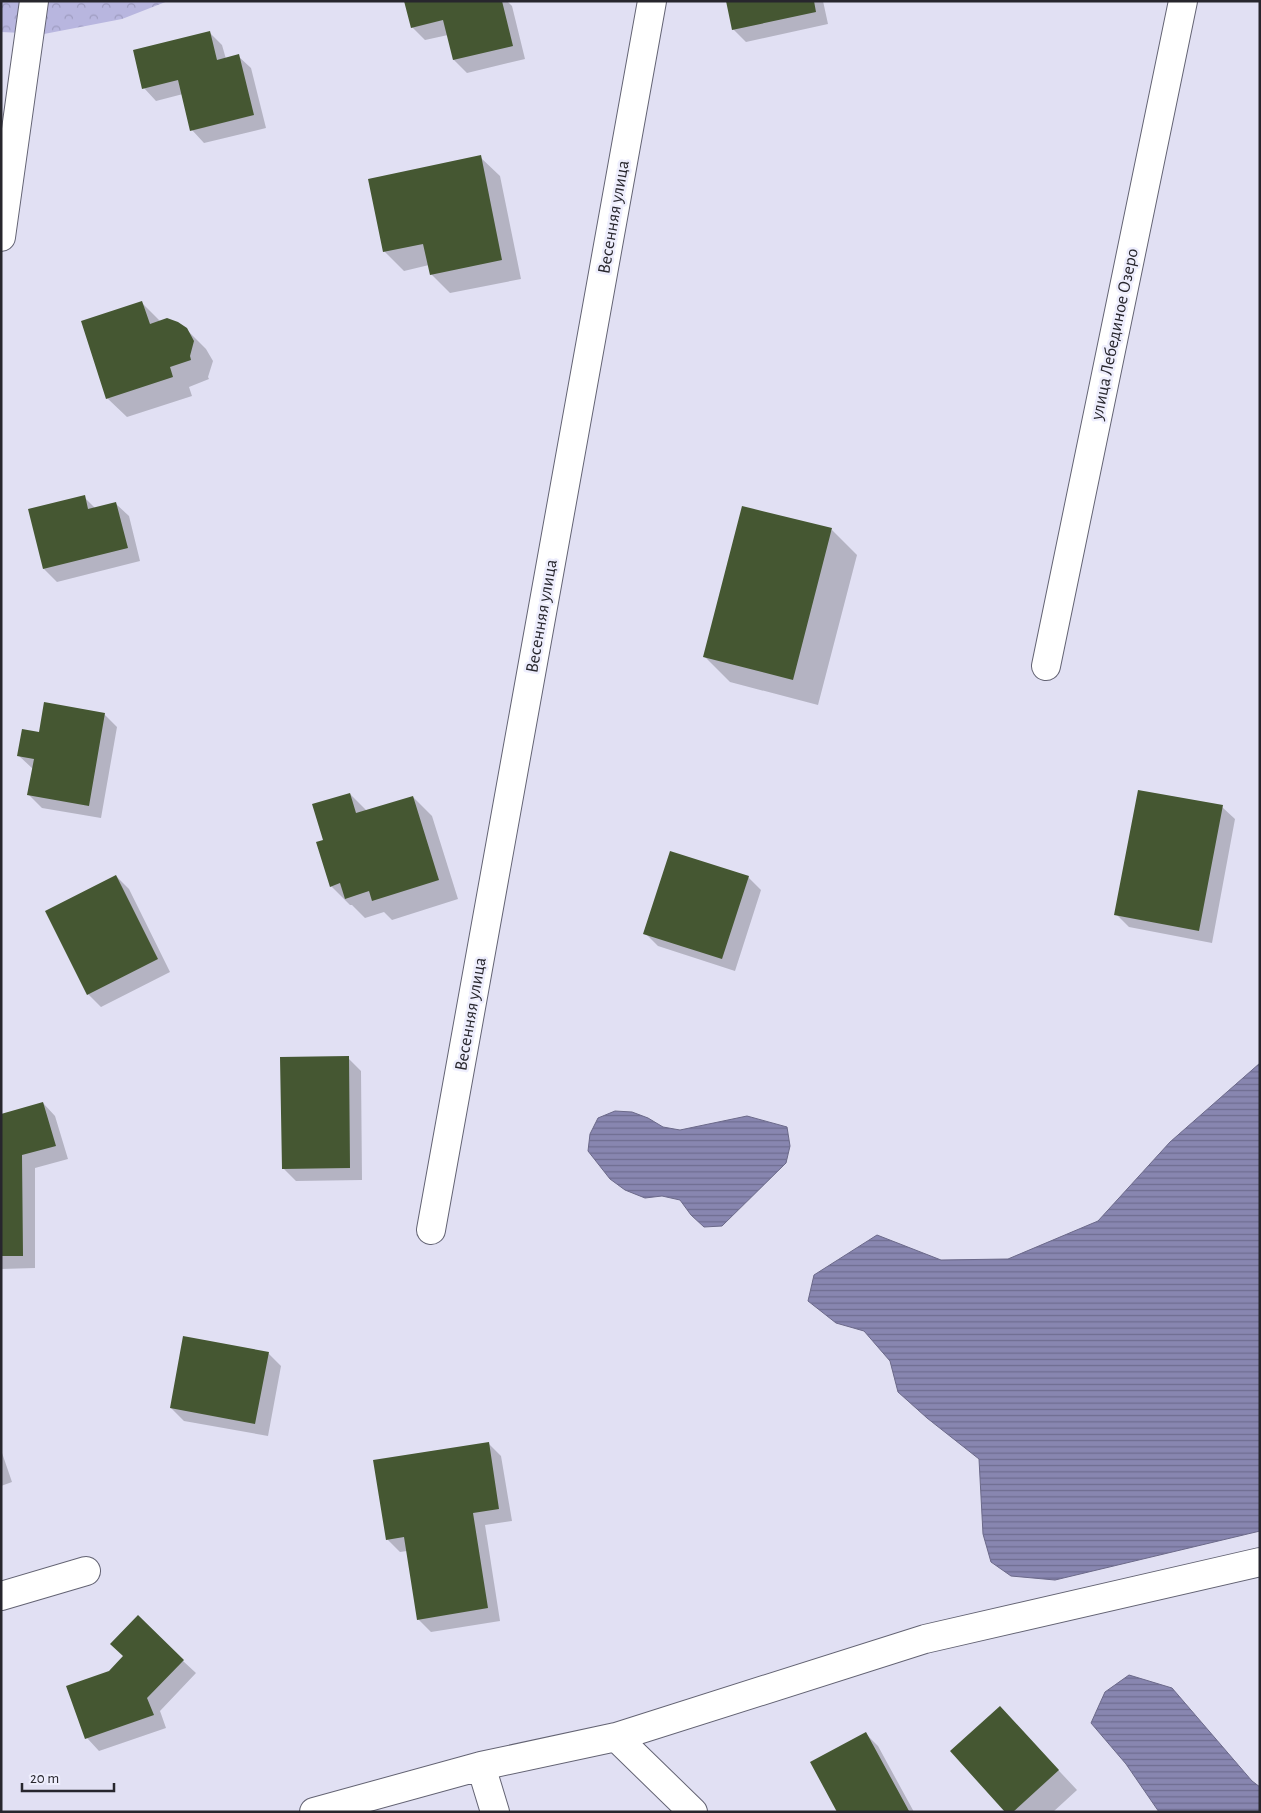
<svg xmlns="http://www.w3.org/2000/svg" width="1261" height="1813" font-family="'Alegreya Sans',sans-serif">
	<style>
		.forest { fill: url(#forest-crowns) }
		.water { fill: url(#water-rules); stroke: #6b6989 }
		.shadow { fill: #0003 }
		.building { fill: #455732 }
		.lines { fill: none; stroke-linecap: round; stroke-linejoin: round }
		.minor-casing { stroke: #636373; stroke-width: 30 }
		.minor { stroke: #fff; stroke-width: 28 }
		.labels { text-anchor: middle; stroke-width: 5; stroke-linejoin: round; paint-order: stroke }
		.street-label { font-size: 18px; fill: #27262d; stroke: #eeeefd }
	</style>
	<defs>
		<pattern id="forest-crowns" width="20" height="18" patternUnits="userSpaceOnUse" patternTransform="scale(1.25)"><rect width="20" height="18" fill="#b8b6df"/><path d="M2 6a3 3 0 1 1 6 0M12 15a3 3 0 1 1 6 0" fill="none" stroke="#9e9cc0"/></pattern>
		<pattern id="water-rules" width="6" height="5" patternUnits="userSpaceOnUse" patternTransform="scale(1.25)"><rect width="6" height="5" fill="#8886b0"/><path d="M0 2.5h6" fill="none" stroke="#6f6d90"/></pattern>
	</defs>
	<rect width="100%" height="100%" fill="#e1e0f3"/>
	<path class="forest" d="M1 1H168L122 19 44 34 1 32Z"/>
	<path class="water" d="M1260 1063V1531L1055 1580 1011 1576 991 1562 983 1534 979 1459 927 1418 898 1392 890 1361 864 1331 836 1323 808 1301 814 1275 877 1235 941 1260 1008 1259 1098 1221 1170 1142Z
		M615 1111 632 1112 648 1118 663 1127 680 1130 747 1116 787 1127 790 1146 786 1163 722 1226 704 1227 691 1215 680 1200 662 1196 645 1198 625 1190 610 1179 588 1151 590 1134 598 1118Z
		M1129 1675 1172 1688 1252 1781 1260 1787V1812H1159L1126 1764 1091 1723 1105 1692Z"/>
	<path class="shadow" d="M405 1H507L512 6 525 59 467 73 454 60 448 35 425 40 412 27Z
		M727 1H823L828 24 746 42 733 29Z
		M209 32 222 45 226 59 238 56 251 68 266 128 204 143 192 130 183 94 156 101 144 88Z
		M480 157 500 176 521 279 450 293 431 274 429 265 404 271 384 251Z
		M141 302 161 322 186 329 206 349 213 361 208 377 209 379 189 387 192 396 127 417 107 398Z
		M84 497 96 509 116 504 129 516 140 561 57 582 44 569Z
		M832 530 857 555 818 705 730 682 705 657Z
		M104 714 117 727 101 818 42 808 29 795 33 769 18 755 40 733Z
		M350 794 367 811 413 797 432 816 458 899 392 920 384 912 365 918 352 905H350L331 886Z
		M1222 807 1235 819 1212 943 1129 927 1116 914Z
		M116 876 129 889 170 972 101 1007 88 994Z
		M748 877 761 890 735 971 658 946 645 933Z
		M348 1058 361 1071 362 1180 296 1181 283 1168Z
		M43 1103 55 1116 68 1159 35 1168V1268L1 1269V1115Z
		M268 1353 281 1366 268 1436 184 1421 171 1408Z
		M488 1443 501 1456 512 1521 485 1525 500 1621 431 1632 418 1619 407 1551 400 1552 387 1539Z
		M1 1450 12 1482 1 1486Z
		M183 1661 196 1673 160 1711 166 1728 99 1751 87 1738Z
		M1000 1708 1077 1790 1053 1812H1007Z
		M865 1733 878 1746 914 1812H838Z"/>
	<path class="building" d="M404 1H502L513 46 453 60 443 20 411 28Z
		M726 1H814L816 12 732 30Z
		M210 31 217 60 239 54 254 115 190 131 178 80 142 89 133 50Z
		M481 155 502 260 430 275 423 244 383 252 368 179Z
		M142 301 150 324 167 318 178 322 187 328 194 341 190 356 191 360 170 367 173 377 106 399 81 321Z
		M85 495 88 509 116 502 128 548 43 569 28 509Z
		M742 506 832 528 793 680 703 657Z
		M44 702 105 713 89 806 27 795 34 759 17 756 22 729 39 732Z
		M1138 790 1223 805 1199 931 1114 915Z
		M350 793 356 813 413 796 439 880 372 901 369 891 345 899 340 883 330 887 316 842 323 840 312 804Z
		M670 851 749 876 722 959 643 934Z
		M116 875 158 959 87 995 45 911Z
		M349 1056 350 1168 282 1169 280 1057Z
		M43 1102 56 1146 22 1155 23 1256H1V1114Z
		M183 1336 269 1352 255 1424 170 1408Z
		M489 1442 499 1509 473 1513 488 1608 417 1620 404 1537 386 1540 373 1460Z
		M138 1615 184 1660 147 1698 154 1715 85 1739 66 1686 109 1671 123 1656 110 1644Z
		M1000 1706 1059 1770 1013 1812H1005L950 1751Z
		M866 1732 909 1811 907 1812H837L810 1762Z"/>
	<g class="lines">
		<g class="minor-casing">
			<path id="minor" d="M1 237 34 1
				M1046 666 1183 1
				M431 1230 652 1
				M1 1596 86 1571
				M616 1737 693 1812
				M481 1766 495 1812
				M314 1812 481 1766 616 1737 925 1639 1260 1562"/>
		</g>
		<use href="#minor" class="minor"/>
	</g>
	<g class="labels">
		<g class="street-label">
			<text transform="translate(613 217) rotate(-80)" y="6">Весенняя улица</text>
			<text transform="translate(1114 334) rotate(-78)" y="6">улица Лебединое Озеро</text>
			<text transform="translate(541 616) rotate(-80)" y="6">Весенняя улица</text>
			<text transform="translate(470 1014) rotate(-80)" y="6">Весенняя улица</text>
		</g>
	</g>
	<rect width="1261" height="1813" fill="none" stroke="#27262d" stroke-width="5"/>
	<path d="M22 1783v8h92v-8" fill="none" stroke="#27262d" stroke-width="2.5"/>
	<text x="30" y="1783" font-size="15" fill="#27262d" stroke="#eeeefd" stroke-width="4" paint-order="stroke">20 m</text>
</svg>
